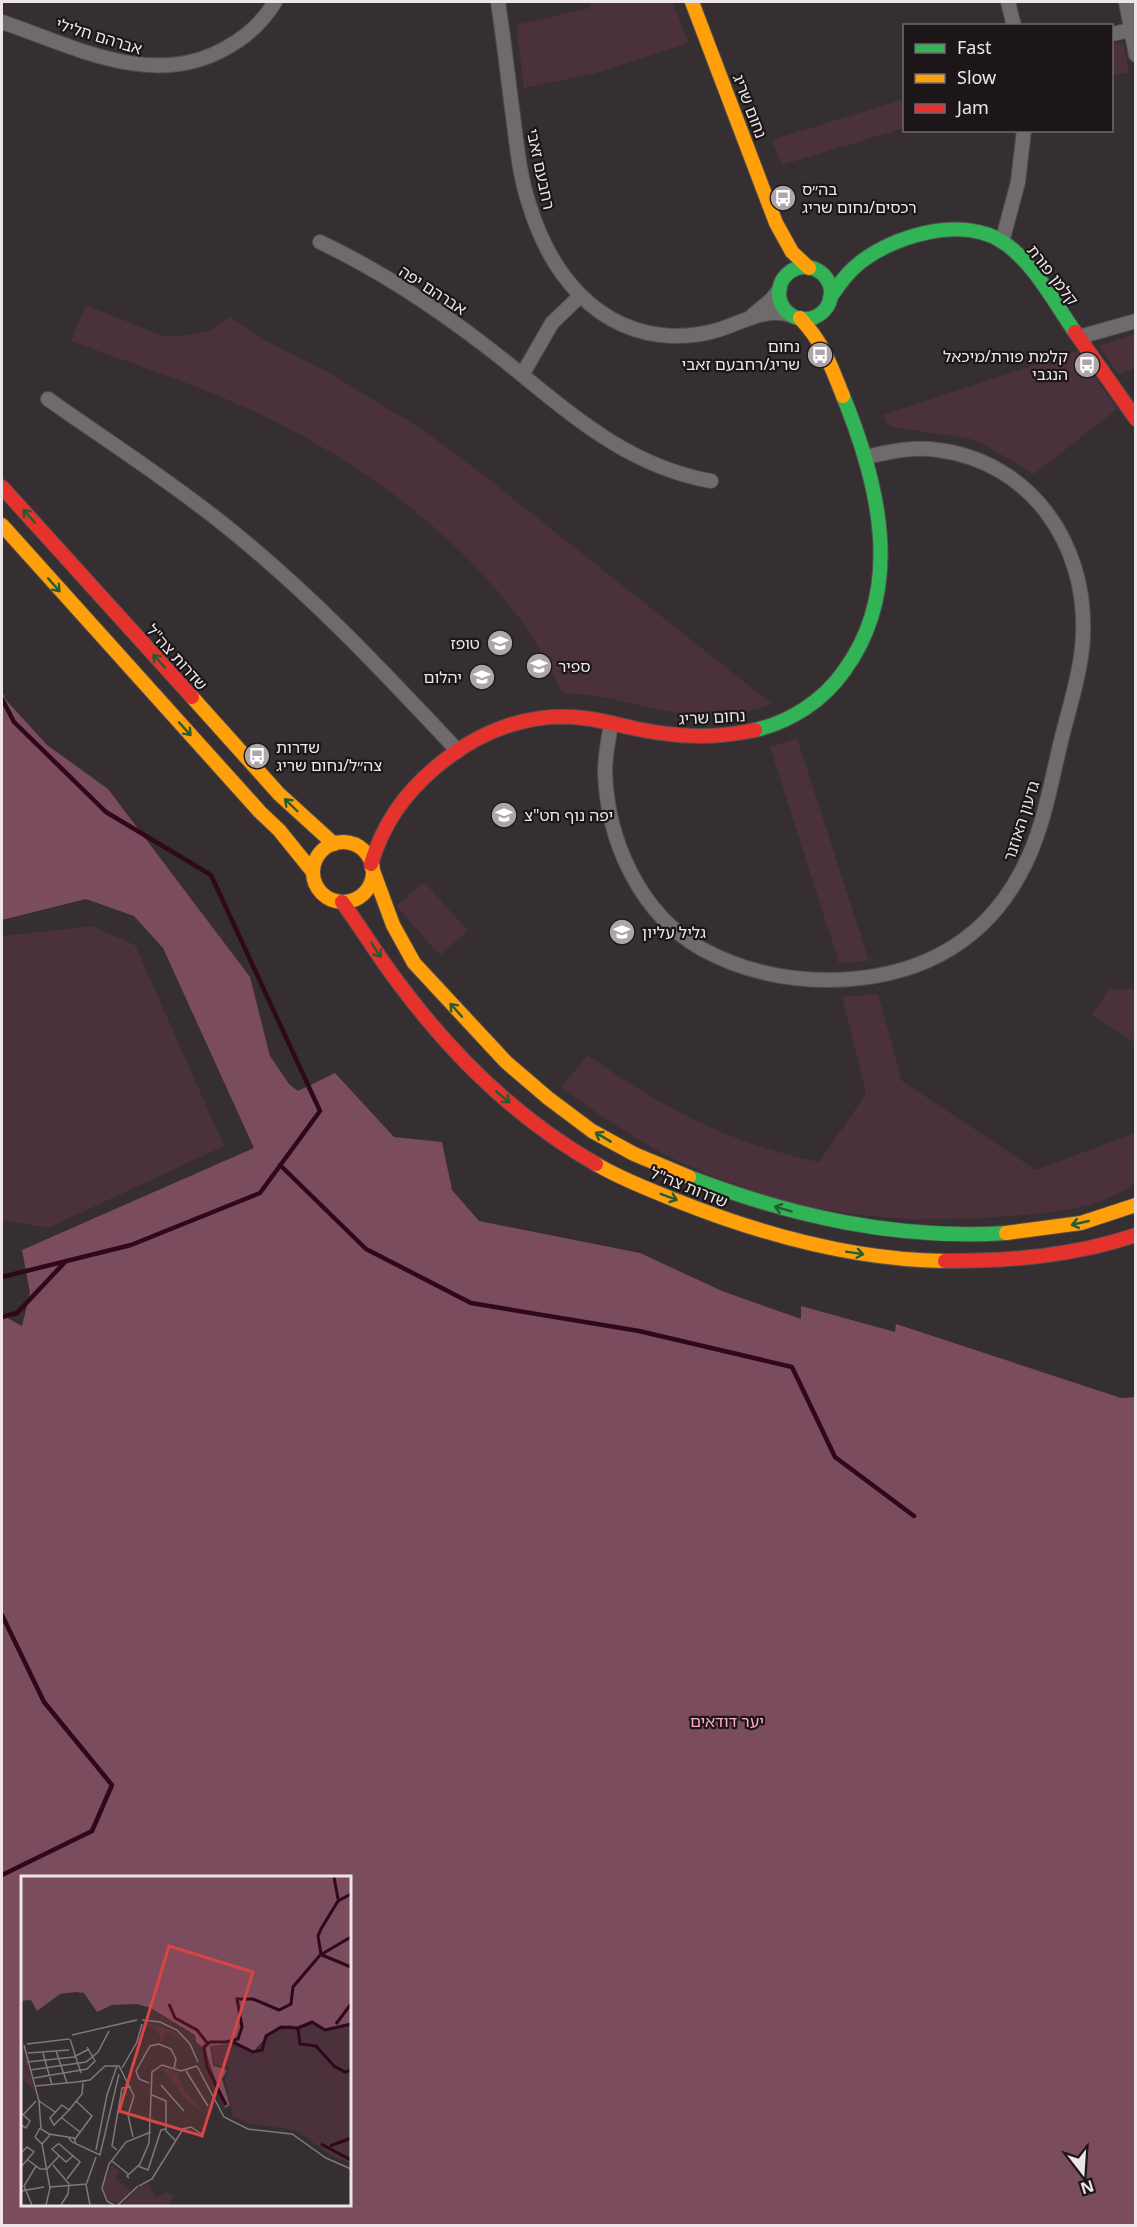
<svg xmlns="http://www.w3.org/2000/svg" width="1137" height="2227" font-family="'Noto Sans','Noto Sans Hebrew',sans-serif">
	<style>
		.green { fill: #4b313b }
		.forest { fill: #7a4c5e; fill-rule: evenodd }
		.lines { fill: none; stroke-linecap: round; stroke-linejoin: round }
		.stream { stroke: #2f081a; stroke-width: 4.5 }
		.street-casing { stroke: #534d4f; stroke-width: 16 }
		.fast-casing { stroke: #534d4f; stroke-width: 16 }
		.slow-casing { stroke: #534d4f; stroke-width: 16 }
		.jam-casing { stroke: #534d4f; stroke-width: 16 }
		.street { stroke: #6f6a6c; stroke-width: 14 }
		.fast { stroke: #30b455; stroke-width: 14 }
		.slow { stroke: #ff9f0a; stroke-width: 14 }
		.jam { stroke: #e5322d; stroke-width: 14 }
		.oneway { stroke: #255d33 }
		.labels { text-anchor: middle; stroke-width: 4.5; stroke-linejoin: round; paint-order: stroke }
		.street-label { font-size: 16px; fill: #ede5e8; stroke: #1c1618 }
		.poi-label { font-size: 16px; fill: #ede5e8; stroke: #1c1618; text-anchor: start }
		.park-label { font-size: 16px; fill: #fdabca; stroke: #1c1618 }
		.inset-river { fill: none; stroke: #2f081a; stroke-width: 3 }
		.inset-road { fill: none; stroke: #7f787a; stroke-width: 1.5 }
		.view { fill: #d94445; fill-opacity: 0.15; stroke: #d94445; stroke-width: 3 }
		.inset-edge { fill: none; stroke: #ede5e8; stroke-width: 3 }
	</style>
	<rect width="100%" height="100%" fill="#352f31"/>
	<path class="green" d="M589 2H672L689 43 593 74 524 88 516 25 590 8Z
		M1123 42 1129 72 1112 76V44Z
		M904 99V128L782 165 772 140Z
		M86 305 163 336 191 335 211 330 229 317 270 343 331 374 415 425 468 463 772 704C750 711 727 717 704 716 656 713 611 694 562 693 548 664 534 636 514 611 445 523 350 456 249 409 191 383 130 363 71 341Z
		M1135 334V368L1118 374 1099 346Z
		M1077 351 1117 409 1034 474 985 445 971 439 894 427 887 424 883 415Z
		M797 738 869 961 839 963 770 747Z
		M424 882 468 931 440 955 396 906Z
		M92 926 135 945 224 1146 48 1228 2 1220V936Z
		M1109 989H1135V1043L1092 1015Z
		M878 994 902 1081 1036 1170 1135 1133V1183C1101 1209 1052 1213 1009 1216 888 1228 774 1210 664 1154 628 1135 594 1111 561 1087L588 1055C658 1106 733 1145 819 1162L866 1094 842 997Z"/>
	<path class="forest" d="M2 691 6 700 47 745 108 789 250 977 270 1056 289 1084 298 1091 335 1073 394 1137 442 1142 452 1190 479 1221 640 1253 722 1291 801 1319V1306L895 1332 896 1324 1121 1398 1135 1397V2225H2V1315L22 1326 30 1293 22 1250 254 1148 163 948 134 916 86 899 2 920ZM22 1878H350V2204H22Z"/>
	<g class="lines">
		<path class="stream" d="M2 699 14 722 106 812 211 875 320 1111 260 1193 131 1245 2 1277
			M280 1165 366 1249 471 1303 639 1331 792 1367 835 1457 914 1516
			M2 1317 17 1313 66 1261
			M2 1615 44 1702 112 1785 92 1831 2 1875"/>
		<g class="street-casing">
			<path id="street" d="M498 2C503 35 507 68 511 101 516 135 518 171 529 204 550 273 596 333 673 336 687 336 701 335 714 331 738 325 767 305 793 316
				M1008 2 1014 26
				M1126 2 1136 55
				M2 22C73 46 153 90 226 48 246 37 263 22 275 2
				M1112 34 1131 30
				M320 242C377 269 432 305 483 344 557 400 616 464 711 481
				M1002 242 1018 182 1024 130
				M753 315 771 300 780 289
				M1079 337 1136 321
				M522 375 552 323 580 296
				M48 399C106 440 167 479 222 523 308 591 383 671 458 751
				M611 723C609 738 605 755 605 771 607 841 640 914 702 949 742 971 785 980 830 980 911 979 980 948 1020 874 1043 833 1050 786 1061 741 1069 708 1082 669 1083 635 1087 544 1031 462 938 450 913 446 889 452 866 457"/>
		</g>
		<g class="fast-casing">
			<path id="fast" d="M779 293a26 26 0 1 1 52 0a26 26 0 1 1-52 0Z
				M830 298C838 286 845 275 856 266 890 236 962 215 1003 242 1034 263 1054 302 1075 332
				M755 730C790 722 823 701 844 671 905 588 879 484 843 396
				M689 1177C791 1216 896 1240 1006 1233"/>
		</g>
		<g class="slow-casing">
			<path id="slow" d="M692 2 776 223 792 252 809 268
				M800 318C824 344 830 364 843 396
				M2 525 260 812 279 830 313 872
				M192 697 279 794 334 844
				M313 872a30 30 0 1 1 60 0a30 30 0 1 1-60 0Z
				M372 868 393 925 414 963 506 1062 548 1098 592 1131 634 1154 689 1177
				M596 1164C621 1179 648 1189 675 1200 760 1234 853 1260 945 1261
				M1006 1233 1081 1223 1136 1205"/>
		</g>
		<g class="jam-casing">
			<path id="jam" d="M1075 332 1136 419
				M2 487 192 697
				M371 864C383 824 404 794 436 767 477 732 529 711 583 718 601 720 619 725 637 729 677 737 714 739 755 730
				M342 902C362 929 379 958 400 985 453 1056 519 1120 596 1164
				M945 1261C1011 1261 1074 1256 1136 1235"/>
		</g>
		<use href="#street" class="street"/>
		<use href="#fast" class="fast"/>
		<use href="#slow" class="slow"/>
		<use href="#jam" class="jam"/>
	</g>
	<defs><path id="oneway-shaft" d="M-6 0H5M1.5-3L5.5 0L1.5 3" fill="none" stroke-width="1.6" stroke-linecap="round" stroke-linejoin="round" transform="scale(1.5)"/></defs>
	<g class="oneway">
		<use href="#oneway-shaft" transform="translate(29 516) rotate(-132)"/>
		<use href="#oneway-shaft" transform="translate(54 585) rotate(49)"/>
		<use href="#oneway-shaft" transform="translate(159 661) rotate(-132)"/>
		<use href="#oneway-shaft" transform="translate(185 729) rotate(48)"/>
		<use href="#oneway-shaft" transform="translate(291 805) rotate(-136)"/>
		<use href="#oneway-shaft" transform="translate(376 950) rotate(57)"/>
		<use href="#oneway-shaft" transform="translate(456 1010) rotate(-132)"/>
		<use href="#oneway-shaft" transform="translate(503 1097) rotate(40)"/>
		<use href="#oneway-shaft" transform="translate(603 1137) rotate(-149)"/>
		<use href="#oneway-shaft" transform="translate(669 1197) rotate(21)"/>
		<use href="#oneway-shaft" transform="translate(783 1209) rotate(-164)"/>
		<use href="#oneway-shaft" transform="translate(1080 1223) rotate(167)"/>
		<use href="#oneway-shaft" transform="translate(855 1253) rotate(9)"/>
	</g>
	<defs>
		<g id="bus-disc" transform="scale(1.35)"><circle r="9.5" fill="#ada5a8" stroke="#1c1618"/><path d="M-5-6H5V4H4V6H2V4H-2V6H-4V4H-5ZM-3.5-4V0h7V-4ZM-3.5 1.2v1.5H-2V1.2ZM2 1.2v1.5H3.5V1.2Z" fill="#fff"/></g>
		<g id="school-disc" transform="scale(1.35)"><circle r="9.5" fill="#ada5a8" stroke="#1c1618"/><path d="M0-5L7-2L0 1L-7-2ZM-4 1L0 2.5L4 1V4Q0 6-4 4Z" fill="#fff"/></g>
	</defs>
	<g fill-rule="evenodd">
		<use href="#bus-disc" x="783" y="198"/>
		<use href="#bus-disc" x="820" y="355"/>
		<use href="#bus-disc" x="1087" y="365"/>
		<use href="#school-disc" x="500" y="643"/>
		<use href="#school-disc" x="539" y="666"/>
		<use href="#school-disc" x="482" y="677"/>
		<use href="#bus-disc" x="257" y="756"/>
		<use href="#school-disc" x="504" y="815"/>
		<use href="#school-disc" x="622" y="932"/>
	</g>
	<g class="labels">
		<g class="street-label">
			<text transform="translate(99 36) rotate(17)" y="6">אברהם חלילי</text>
			<text transform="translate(750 106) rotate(69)" y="6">נחום שריג</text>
			<text transform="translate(541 169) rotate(78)" y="6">רחבעם זאבי</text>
			<text transform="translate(1053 275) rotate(52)" y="6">קלמן פורת</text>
			<text transform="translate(433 290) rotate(33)" y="6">אברהם יפה</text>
			<text transform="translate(177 657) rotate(48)" y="6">שדרות צה"ל</text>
			<text transform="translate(712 717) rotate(-3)" y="6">נחום שריג</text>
			<text transform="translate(1021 821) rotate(-72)" y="6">גדעון האוזנר</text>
			<text transform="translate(689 1187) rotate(22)" y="6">שדרות צה"ל</text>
		</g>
		<g class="poi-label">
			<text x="802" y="195">בה״ס<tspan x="802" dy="18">רכסים/נחום שריג</tspan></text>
			<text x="800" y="352" text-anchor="end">נחום<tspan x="800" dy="18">שריג/רחבעם זאבי</tspan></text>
			<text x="1068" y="362" text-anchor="end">קלמת פורת/מיכאל<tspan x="1068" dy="18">הנגבי</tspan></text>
			<text x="480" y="649" text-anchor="end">טופז</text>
			<text x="558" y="672">ספיר</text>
			<text x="462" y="683" text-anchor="end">יהלום</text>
			<text x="276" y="753">שדרות<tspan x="276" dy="18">צה״ל/נחום שריג</tspan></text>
			<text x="524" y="821">יפה נוף חט"צ</text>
			<text x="642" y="938">גליל עליון</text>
		</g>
		<g class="park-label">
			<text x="727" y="1727">יער דודאים</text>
		</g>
	</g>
	<g transform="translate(21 1876)">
		<rect width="330" height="330" fill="#352f31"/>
		<path d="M128 147 152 155 165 167 147 156 139 167V160L132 151H122ZM330 148V288L313 281 274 254 225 247 212 240 204 204 208 192 193 187 191 171 206 169 236 175 249 158 268 151 277 153 292 149 304 156ZM0 169 3 172 14 215 0 202ZM140 191 156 196 163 213 182 236 166 225ZM91 290 98 295 94 302 110 316 98 328 86 323 82 309ZM128 308 135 321 145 316 153 319 147 329H101L118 311Z" fill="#4b313b"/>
		<path d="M0 1H330V147L303 154 290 147 277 152 268 149 248 158 233 175 225 174 210 162 208 168 189 170 192 190 206 194 201 203 209 229 204 232 184 173 175 166 174 159 130 132 116 128 91 129 76 136 63 117 55 116 39 118 16 135 10 124 0 125Z" fill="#7a4c5e"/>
		<path class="inset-river" d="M313 1 317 23M301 78 330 61M301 79 330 91M148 128 154 142 176 154 187 168M315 148 330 128M277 153 279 168 295 170 313 190 324 196 330 194M205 166 217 163 221 151 216 123H232L258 134 270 128 272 111 300 78 297 60 300 53 317 25 330 18M205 229 186 191 183 171 189 166H212L232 176 241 174 245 160 260 151 277 152 291 146 304 154 330 148M300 268 330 284M309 270 330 262"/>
		<path class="inset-road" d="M121 144 139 146 156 154 169 168 177 186M51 159 116 144M49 163 60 197M6 168 48 163M3 169 18 225 20 253 28 258 53 262 55 268M35 175 46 207M7 177 48 174M22 177 31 209M6 186 53 181 68 173M176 190 203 241 227 253 271 258 305 282 330 293M101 192 116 166 121 148M9 194 65 186 77 176 88 155M165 195 187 230M13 202 66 193 74 185 66 171M55 206 69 204 84 190H98L113 220M128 207 118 203 115 195 129 170 138 168 150 173 155 183 153 193M140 209 163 235M15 210 65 205M131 219 145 225V255L154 264M18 225 34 236M41 229 48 234 33 249 29 242ZM48 234 61 218 62 207M0 237 9 245 5 252 0 249M2 239 15 225M41 242 59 256M19 252 14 261 21 268M47 261 51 266 79 279 98 198M112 261 107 239 113 220M54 263 71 240 55 225M75 274 86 219 96 190M96 274 91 270 101 212 110 211M0 277 6 271 13 276 0 291M7 284 19 293H26L38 280M91 285 107 298M32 289 48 308 47 318 40 329M117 290 127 294 140 254 144 253M108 302 106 300 119 288 128 267 131 196 141 189 160 195 176 190M46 303 59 286 58 285 38 268H37L31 273 45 286 52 280M118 310 131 303 162 253 170 251 182 259M29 311 66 308M0 315 23 311M11 329 3 310 15 290M25 329 29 312 21 268 29 259M69 329 65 309 75 281M93 329 86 325 81 312 88 288 105 266 130 256M97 329 117 310"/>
		<path class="view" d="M148 70 232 96 181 260 98 235Z"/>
		<rect width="330" height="330" class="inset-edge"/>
	</g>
	<rect width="1137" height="2227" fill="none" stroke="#ede5e8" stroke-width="6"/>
	<rect x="903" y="24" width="210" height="108" fill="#1c1618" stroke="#70696b" stroke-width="1.5"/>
	<rect x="915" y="44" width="30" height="9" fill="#30b455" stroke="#70696b" stroke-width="1.5"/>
	<text x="957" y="54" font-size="18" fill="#ede5e8">Fast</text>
	<rect x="915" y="74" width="30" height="9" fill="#ff9f0a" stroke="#70696b" stroke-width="1.5"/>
	<text x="957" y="84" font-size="18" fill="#ede5e8">Slow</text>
	<rect x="915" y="104" width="30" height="9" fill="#e5322d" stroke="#70696b" stroke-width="1.5"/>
	<text x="957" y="114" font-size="18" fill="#ede5e8">Jam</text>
	<g transform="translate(1083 2173) rotate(163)" stroke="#1c1618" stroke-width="4.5" paint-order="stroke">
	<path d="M0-4.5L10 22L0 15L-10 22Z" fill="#ede5e8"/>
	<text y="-9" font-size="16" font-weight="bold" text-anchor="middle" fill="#ede5e8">N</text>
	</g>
</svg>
